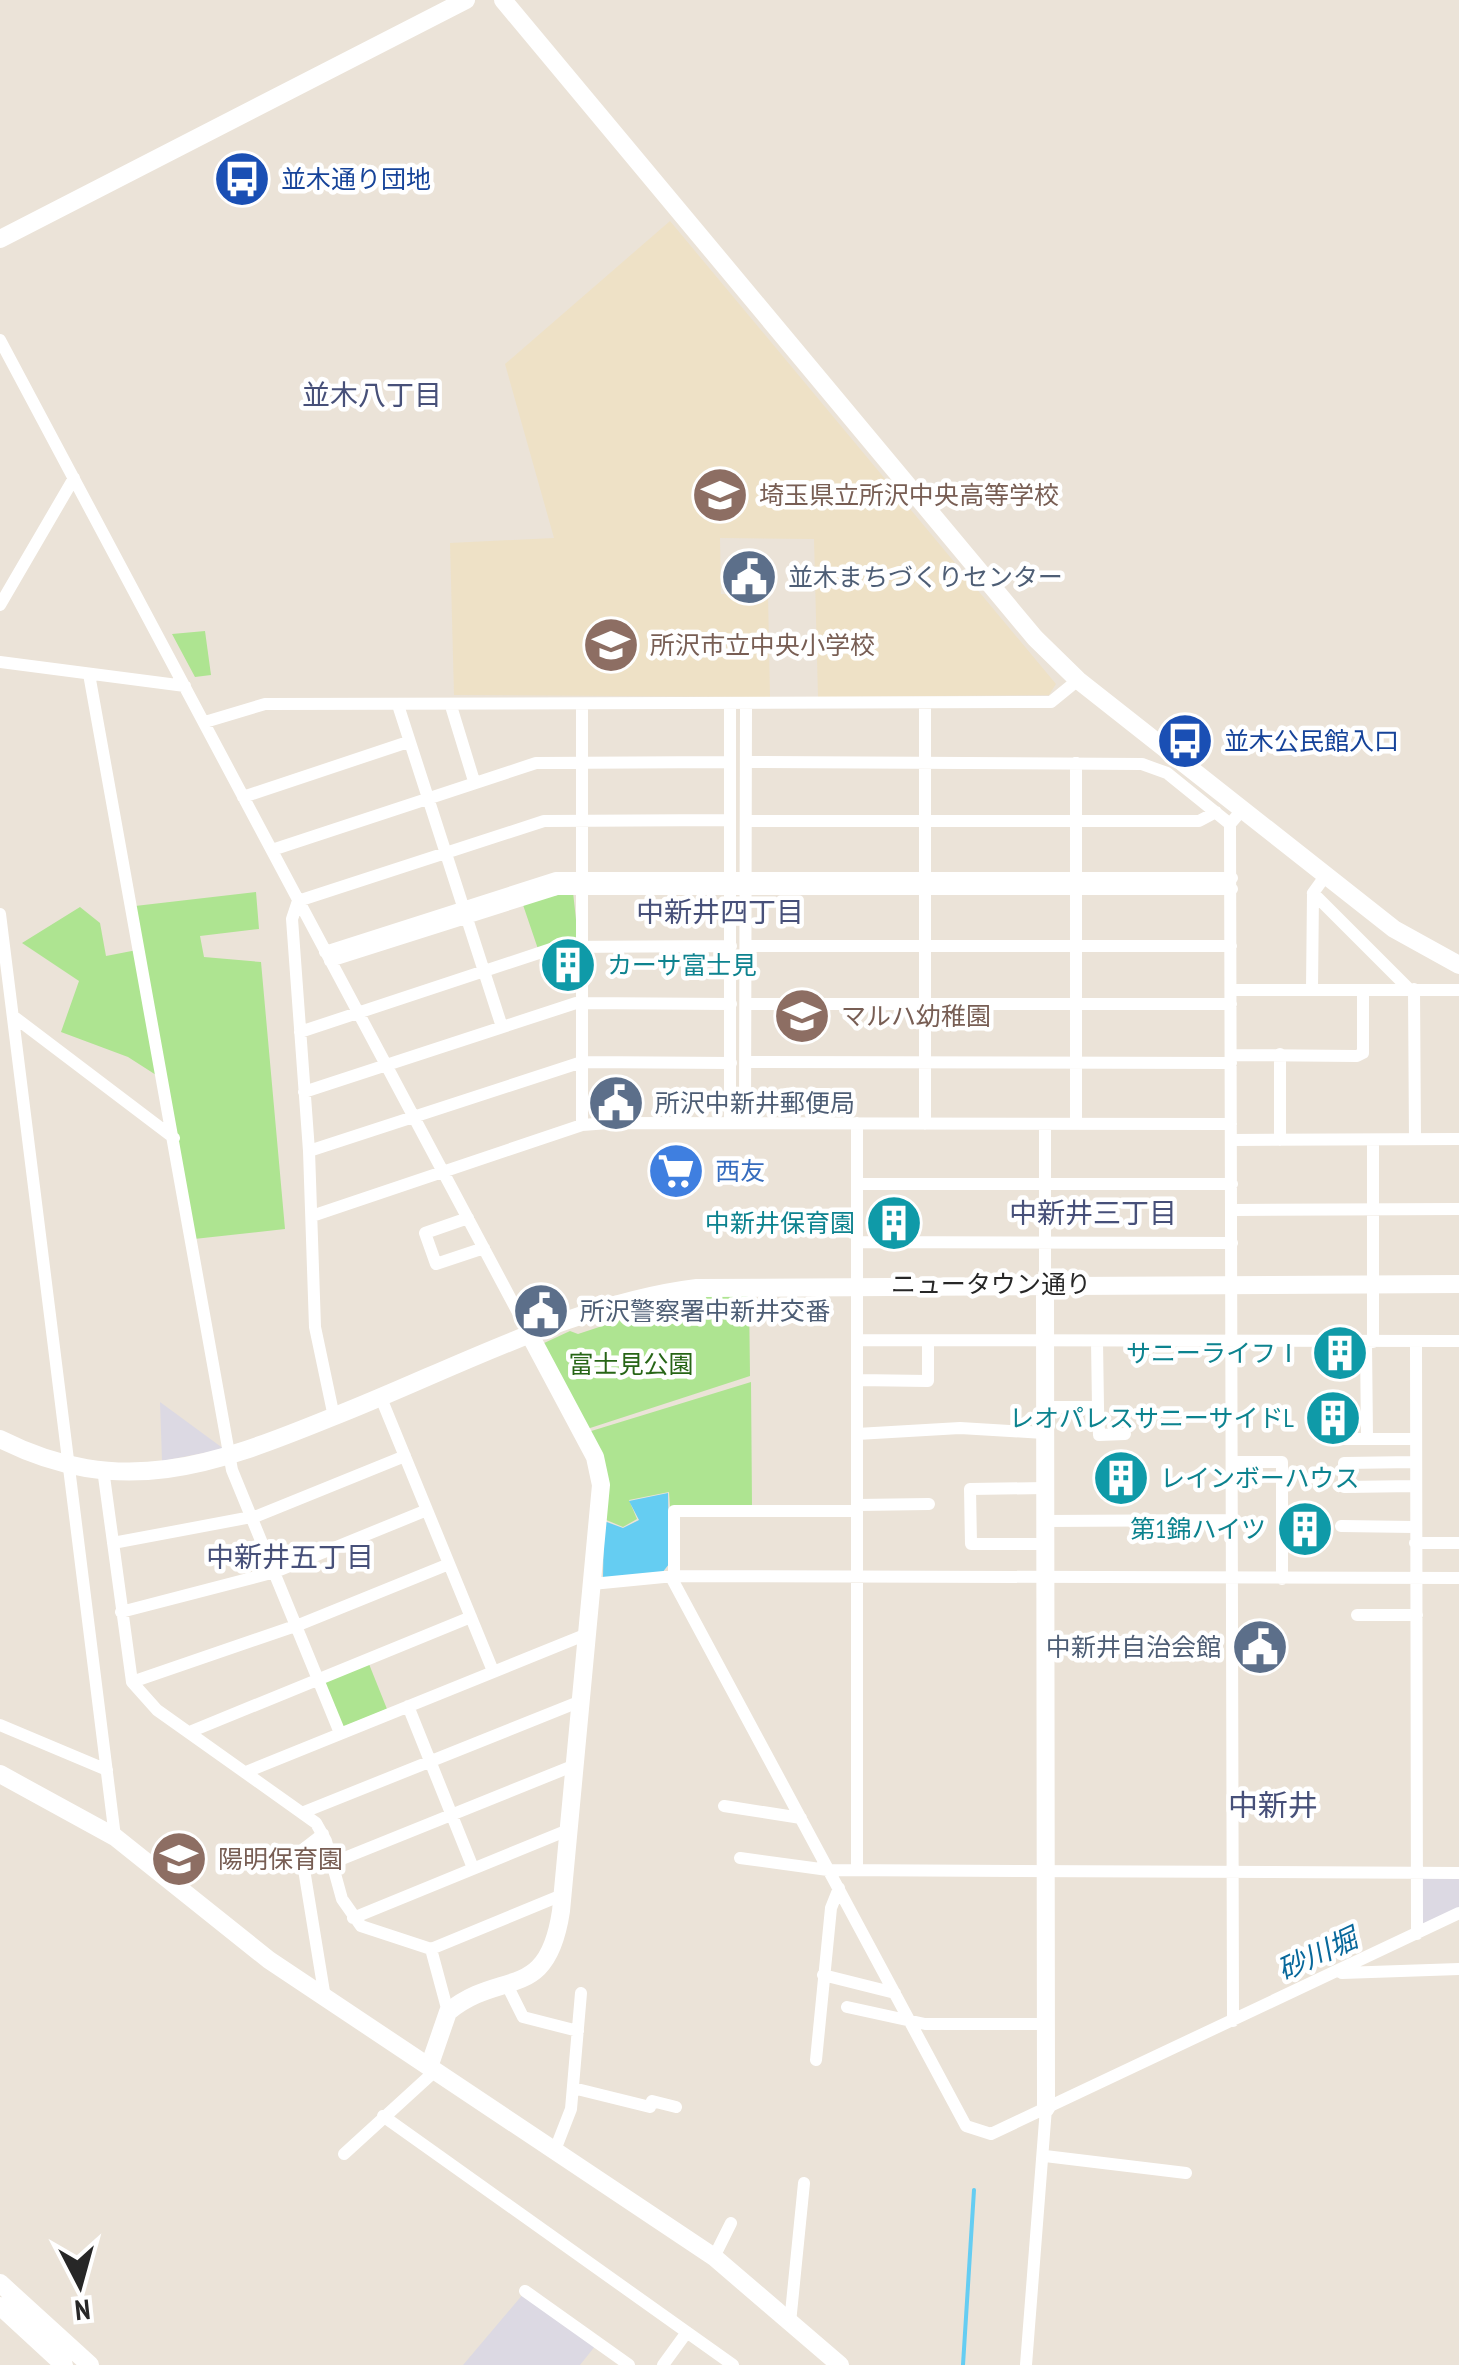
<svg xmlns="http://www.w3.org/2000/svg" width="1459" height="2365" font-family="'PT Sans Narrow','Noto Sans JP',sans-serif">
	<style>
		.industrial { fill: #dcd9e3 }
		.education { fill: #eee1c6 }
		.green { fill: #aee491 }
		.water { fill: #65cdf2 }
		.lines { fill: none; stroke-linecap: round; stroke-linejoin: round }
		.stream { stroke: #65cdf2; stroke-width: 4 }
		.street { stroke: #fff; stroke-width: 12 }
		.secondary { stroke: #fff; stroke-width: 18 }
		.labels { text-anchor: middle; stroke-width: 9; stroke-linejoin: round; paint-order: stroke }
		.transit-label { font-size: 25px; fill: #164399; stroke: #fff; text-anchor: start }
		.education-label { font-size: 25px; fill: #785e54; stroke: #fff; text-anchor: start }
		.service-label { font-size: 25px; fill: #4e5e75; stroke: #fff; text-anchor: start }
		.culture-label { font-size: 25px; fill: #0d838f; stroke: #fff; text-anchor: end }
		.shop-label { font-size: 25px; fill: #366cbe; stroke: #fff; text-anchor: start }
		.street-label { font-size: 25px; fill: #272727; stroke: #fff }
		.park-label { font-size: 25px; fill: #276516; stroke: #fff }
		.neighbourhood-label { font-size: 28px; fill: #475079; stroke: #fff }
		.water-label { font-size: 28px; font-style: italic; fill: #08689b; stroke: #fff }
		.quarter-label { font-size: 30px; fill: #475079; stroke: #fff }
	</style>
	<rect width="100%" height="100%" fill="#ebe3d8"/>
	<path class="industrial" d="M160 1402 224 1449 162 1461Z
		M1420 1877H1459V1907L1420 1925Z
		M524 2293 596 2345 580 2365H463Z"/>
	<path class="education" d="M670 221 1056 684 1049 695 818 697 814 539 720 538 721 594H768L770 697 454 695 450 543 554 538 505 364Z"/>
	<path class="green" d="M205 631 211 675 195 677 172 634Z
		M256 892 259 929 200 936 204 957 261 962 285 1229 194 1239 167 1082 128 1057 61 1032 79 981 22 943 80 907 100 923 106 956 142 949 135 906Z
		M573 892 578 938 538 949 522 902Z
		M749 1295 750 1376 584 1430 542 1344 570 1331 578 1334 654 1309 696 1302 701 1297Z
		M751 1382 752 1507H670L669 1492 629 1500 637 1519 623 1527 604 1519 588 1432Z
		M369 1664 387 1709 343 1727 324 1682Z"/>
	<path class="water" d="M668 1493 669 1564 662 1573 603 1578 604 1521 623 1528 639 1520 629 1501Z"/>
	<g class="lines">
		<path class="stream" d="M963 2365 974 2190"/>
		<path class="street" d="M0 340 531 1337
			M0 605 74 478
			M0 662 185 686
			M89 674 232 1470 340 1733
			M730 704V1123
			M398 705 502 1027
			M582 705V1125
			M451 706 474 781
			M205 722 265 704 1051 702 1078 680
			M746 762 1142 764 1167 773 1230 824
			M243 797 408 742
			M746 821H1199L1216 812
			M272 850 536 763 730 762
			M1326 875 1313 893 1410 990
			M0 914 115 1837
			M746 946H1231
			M325 952 556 878H1232
			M330 961 557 889H1232
			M1312 989 1313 893
			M1414 989 1415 1139
			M1232 990H1459
			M746 1004H1231
			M13 1016 174 1138
			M300 1032 557 947 731 946
			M1231 1055 1357 1056 1363 1053V990
			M746 1062 1231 1063
			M304 1092 576 1003 731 1004
			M745 1123 746 704
			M857 1123V1870
			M1076 1123V763
			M925 1124V703
			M1231 1140 1459 1139
			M1280 1140V1054
			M1373 1140V1342
			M309 1151 582 1062 731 1063
			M858 1184H1232
			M1233 1210 1459 1209
			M312 1216 582 1125 609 1123 1231 1124
			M468 1218 425 1233 436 1264 484 1248
			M857 1242 1232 1243
			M1045 1284V1124
			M857 1340 1459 1341
			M1097 1341 1098 1407
			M1416 1341 1417 1934
			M1366 1342 1367 1439
			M857 1380 928 1381V1342
			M381 1398 493 1671
			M1044 1407H1098L1099 1435 1125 1434
			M334 1417 315 1327 309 1151 292 919 298 901 544 821 730 820
			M857 1434 960 1428 1044 1433
			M1337 1439H1415
			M1232 1462H1282V1579
			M103 1469 132 1682 157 1710 316 1823 326 1841 342 1899 361 1926 431 1949 448 2012
			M1415 1486 1344 1487V1463L1415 1462
			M1045 1488 970 1489 971 1544H1045
			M857 1505 929 1504
			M1045 1521 1232 1520
			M1341 1526 1414 1527
			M113 1543 257 1516 405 1456
			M1415 1543H1459
			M674 1576V1511H857
			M671 1577 966 2126 991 2134 1459 1913
			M592 1584 674 1576 1459 1578
			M121 1612 275 1572 427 1510
			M1357 1615H1417
			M132 1682 301 1624 449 1564
			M408 1706 473 1868
			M0 1725 107 1770
			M192 1731 471 1617
			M246 1772 587 1634
			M724 1806 801 1818
			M304 1812 581 1701
			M323 1834 301 1851 325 1998
			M740 1858 828 1870 1459 1873
			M332 1863 575 1765
			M353 1918 568 1830
			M431 1949 562 1895
			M1342 1973 1459 1969
			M823 1975 895 1993
			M507 1985 523 2017 578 2031
			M847 2007 925 2024H1046
			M1233 2021 1230 824 1242 810
			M816 2060 831 1908 839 1888
			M573 2088 650 2107 652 2101 676 2107
			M383 2116 733 2365
			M555 2150 571 2109 581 1993
			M344 2154 435 2071
			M1045 2156 1186 2173
			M714 2257 731 2223
			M525 2291 629 2365
			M790 2323 804 2183
			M663 2365 687 2332
			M1026 2365 1046 2108"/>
		<path class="secondary" d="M503 0 1035 638 1078 680 1394 929 1459 965
			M0 239 466 0
			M1045 1284 1046 2108
			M0 1439C121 1500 214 1465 330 1418 446 1373 573 1303 697 1288L1459 1284
			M0 1774 115 1837 269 1960 714 2257 840 2365
			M429 2067 448 2012C501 1968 547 2004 561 1911L601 1485 595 1457 531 1337
			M0 2283 90 2365
			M0 2306 64 2365"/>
	</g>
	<defs>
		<g id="bus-disc" transform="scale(2.875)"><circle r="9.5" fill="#1a4fb4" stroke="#fff"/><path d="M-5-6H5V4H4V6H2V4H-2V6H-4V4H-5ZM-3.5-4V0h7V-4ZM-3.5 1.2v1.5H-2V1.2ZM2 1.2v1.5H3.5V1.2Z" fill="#fff"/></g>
		<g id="school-disc" transform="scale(2.875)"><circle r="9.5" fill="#8d6e63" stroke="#fff"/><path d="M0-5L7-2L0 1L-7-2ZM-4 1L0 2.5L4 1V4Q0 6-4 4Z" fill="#fff"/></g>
		<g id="civic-disc" transform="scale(2.875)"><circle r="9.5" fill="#5c6f8a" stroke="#fff"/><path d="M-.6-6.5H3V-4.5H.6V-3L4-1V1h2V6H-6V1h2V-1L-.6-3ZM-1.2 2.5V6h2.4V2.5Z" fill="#fff"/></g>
		<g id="building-disc" transform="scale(2.875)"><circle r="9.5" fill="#0f9aa8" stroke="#fff"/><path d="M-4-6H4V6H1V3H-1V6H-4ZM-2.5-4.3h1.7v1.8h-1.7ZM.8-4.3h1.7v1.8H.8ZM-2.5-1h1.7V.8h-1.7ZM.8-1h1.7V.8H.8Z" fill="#fff"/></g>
		<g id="supermarket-disc" transform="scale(2.875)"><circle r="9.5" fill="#3f7fe0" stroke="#fff"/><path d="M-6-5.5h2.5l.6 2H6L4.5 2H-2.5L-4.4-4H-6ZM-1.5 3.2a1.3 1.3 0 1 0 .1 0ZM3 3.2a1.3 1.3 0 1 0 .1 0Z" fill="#fff"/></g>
	</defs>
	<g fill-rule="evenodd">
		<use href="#bus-disc" x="242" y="179"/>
		<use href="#school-disc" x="720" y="495"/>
		<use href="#civic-disc" x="749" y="577"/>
		<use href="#school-disc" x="611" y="645"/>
		<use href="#bus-disc" x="1185" y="741"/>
		<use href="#building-disc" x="568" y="965"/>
		<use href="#school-disc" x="802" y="1016"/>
		<use href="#civic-disc" x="616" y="1103"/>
		<use href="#supermarket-disc" x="676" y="1171"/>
		<use href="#building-disc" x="894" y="1223"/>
		<use href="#civic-disc" x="541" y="1311"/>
		<use href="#building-disc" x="1340" y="1353"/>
		<use href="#building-disc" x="1333" y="1418"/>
		<use href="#building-disc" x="1121" y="1478"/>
		<use href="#building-disc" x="1305" y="1529"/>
		<use href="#civic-disc" x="1260" y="1647"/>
		<use href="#school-disc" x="179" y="1859"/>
	</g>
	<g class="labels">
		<g class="transit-label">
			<text x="281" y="188">並木通り団地</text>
			<text x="1224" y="750">並木公民館入口</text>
		</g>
		<g class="education-label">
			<text x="759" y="504">埼玉県立所沢中央高等学校</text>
			<text x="650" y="654">所沢市立中央小学校</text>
			<text x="841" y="1025">マルハ幼稚園</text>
			<text x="218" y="1868">陽明保育園</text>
		</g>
		<g class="service-label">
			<text x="788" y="586">並木まちづくりセンター</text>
			<text x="655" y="1112">所沢中新井郵便局</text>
			<text x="580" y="1320">所沢警察署中新井交番</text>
			<text x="1221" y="1656" text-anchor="end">中新井自治会館</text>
		</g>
		<g class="culture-label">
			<text x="607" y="974" text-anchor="start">カーサ富士見</text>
			<text x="855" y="1232">中新井保育園</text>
			<text x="1301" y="1362">サニーライフⅠ</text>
			<text x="1294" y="1427">レオパレスサニーサイドL</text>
			<text x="1160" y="1487" text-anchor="start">レインボーハウス</text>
			<text x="1266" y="1538">第1錦ハイツ</text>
		</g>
		<g class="shop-label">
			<text x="715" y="1180">西友</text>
		</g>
		<g class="street-label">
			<text x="991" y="1293">ニュータウン通り</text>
		</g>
		<g class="park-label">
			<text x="631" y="1373">富士見公園</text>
		</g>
		<g class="neighbourhood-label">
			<text x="372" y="405">並木八丁目</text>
			<text x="720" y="922">中新井四丁目</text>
			<text x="1093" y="1223">中新井三丁目</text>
			<text x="290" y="1567">中新井五丁目</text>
		</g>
		<g class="water-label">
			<text transform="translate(1317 1954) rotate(-25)" y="10">砂川堀</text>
		</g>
		<g class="quarter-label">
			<text x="1273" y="1816">中新井</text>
		</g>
	</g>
	<g transform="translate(80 2285) rotate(174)" stroke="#ffffff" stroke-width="8" paint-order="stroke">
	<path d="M0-8L18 38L0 25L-18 38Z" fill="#272727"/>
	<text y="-15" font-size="28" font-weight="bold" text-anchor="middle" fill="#272727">N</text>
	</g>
</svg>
